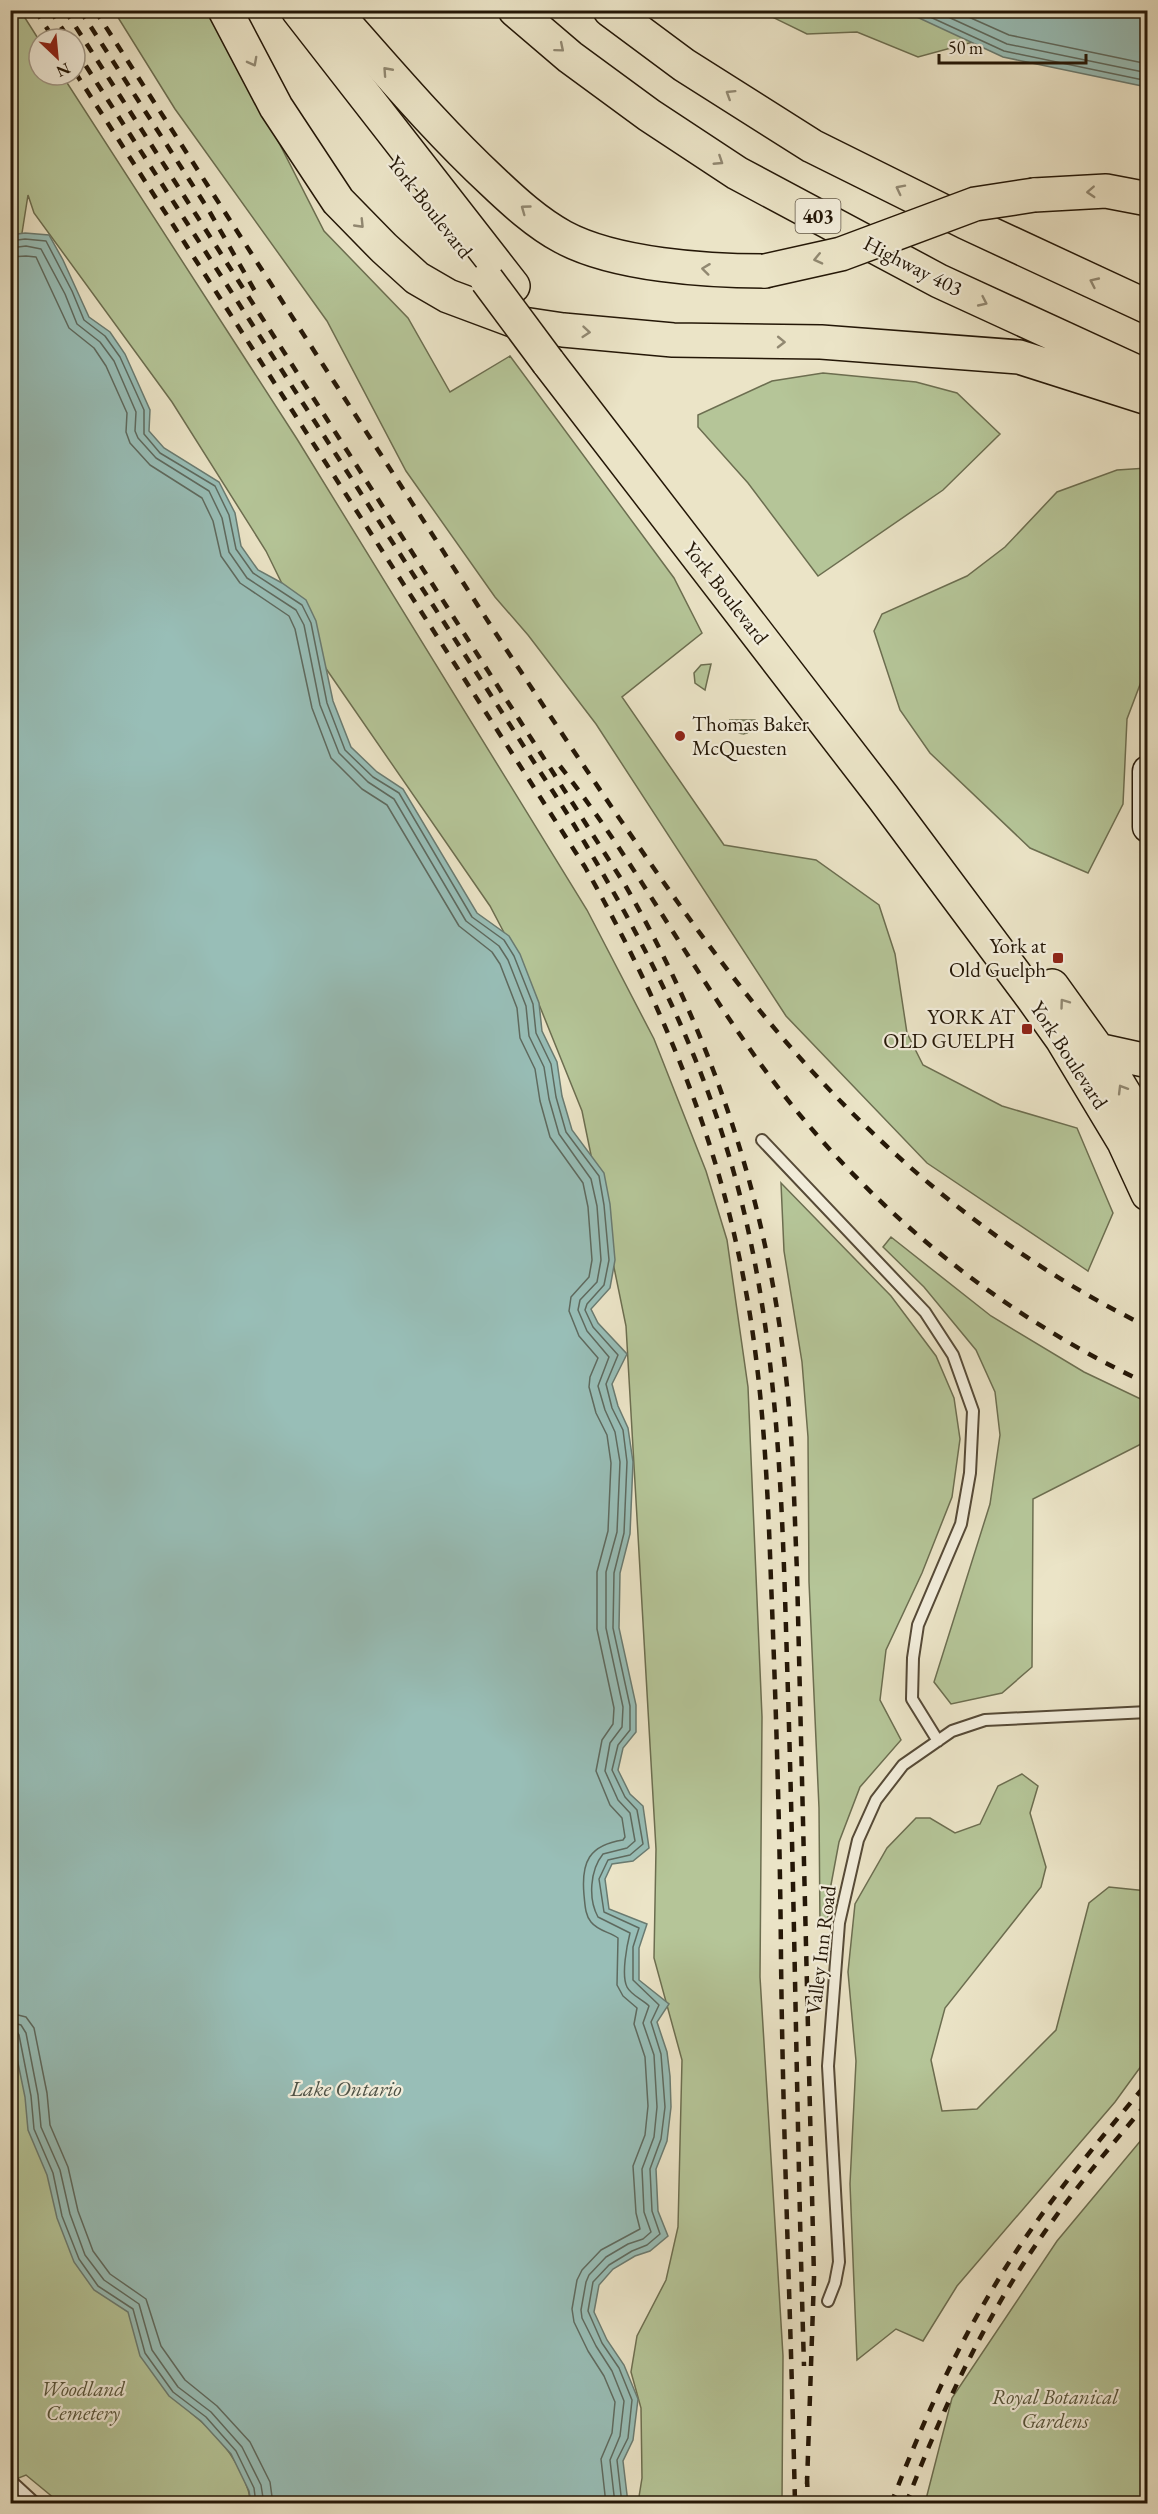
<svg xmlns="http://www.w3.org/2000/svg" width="1158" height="2514" font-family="'EB Garamond',serif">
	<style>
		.green { fill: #b5c598; stroke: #6c6e50; stroke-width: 1.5 }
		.water { fill: #98beb7; stroke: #6a7b71; stroke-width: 1.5 }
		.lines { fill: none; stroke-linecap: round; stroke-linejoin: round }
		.shore { stroke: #5e6a5f; stroke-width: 1.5 }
		.lane-casing { stroke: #564a37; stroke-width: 14 }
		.secondary-casing { stroke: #241707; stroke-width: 33 }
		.primary-casing { stroke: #241707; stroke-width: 36 }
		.highway-casing { stroke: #241707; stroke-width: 36 }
		.lane { stroke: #f2eddb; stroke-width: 10 }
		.secondary { stroke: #f2eddb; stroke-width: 30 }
		.primary { stroke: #ebe4c7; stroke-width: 33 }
		.highway { stroke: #ebe4c7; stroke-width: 33 }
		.rail { stroke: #241707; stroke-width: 4.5; stroke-dasharray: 10 10; stroke-linecap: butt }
		.primary-bridge-casing { stroke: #241707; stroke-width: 36; stroke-linecap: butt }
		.highway-bridge-casing { stroke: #241707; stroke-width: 36; stroke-linecap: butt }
		.primary-bridge { stroke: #ebe4c7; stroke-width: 33 }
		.highway-bridge { stroke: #ebe4c7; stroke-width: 33 }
		.oneway { stroke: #918871 }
		.poi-dot { fill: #8f2418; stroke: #f2eddb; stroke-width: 2 }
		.labels { text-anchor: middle; stroke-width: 4.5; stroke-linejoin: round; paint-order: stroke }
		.shield { fill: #f2eddb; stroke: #625747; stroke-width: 1.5 }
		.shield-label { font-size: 20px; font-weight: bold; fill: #241707 }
		.street-label { font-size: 21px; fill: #241707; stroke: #f2eddb }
		.poi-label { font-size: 21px; fill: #241707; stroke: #f2eddb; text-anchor: end }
		.park-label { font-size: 21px; font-style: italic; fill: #57543a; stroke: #f2eddb }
		.water-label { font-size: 22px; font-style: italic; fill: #4d5145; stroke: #f2eddb }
	</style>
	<rect width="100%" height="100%" fill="#ebe4c7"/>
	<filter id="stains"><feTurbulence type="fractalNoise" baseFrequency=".00333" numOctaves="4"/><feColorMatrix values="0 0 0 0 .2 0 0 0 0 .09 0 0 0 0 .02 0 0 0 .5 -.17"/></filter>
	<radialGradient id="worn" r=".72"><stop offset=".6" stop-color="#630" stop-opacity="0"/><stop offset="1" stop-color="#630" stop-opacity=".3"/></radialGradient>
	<path class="green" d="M20 10 39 40V75H62L297 439 587 910 654 1039 706 1171 727 1240 748 1387 762 1717 760 1977 783 2356 782 2503H638L642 2478 641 2408 631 2372 637 2336 666 2280 678 2227 682 2060 654 1958 656 1849 626 1326 582 1111 530 982 490 906 318 657 266 551 172 402 34 213 28 195 19 252 11 255 10 11Z
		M114 11H209L221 29 324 231 408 318 450 392 510 356 674 578 702 633 622 697 724 845 816 860 879 905 895 954 907 1033 923 1065 1002 1106 1077 1128 1113 1213 1088 1271 927 1163 786 1016 596 724 528 635 495 597 406 471 327 321 175 109Z
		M760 11H935L984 39 918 57 857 32 807 34Z
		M823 373 916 382 957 393 1000 434 943 490 818 576 748 483 698 427V415L772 381Z
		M1147 468V666L1127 719 1123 804 1088 873 1030 848 930 753 900 710 874 631 882 614 967 576 1005 547 1057 492 1117 470Z
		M711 664 705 690 695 683 694 673 701 665Z
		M730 720H755C751 739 735 738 730 720Z
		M781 1183 891 1296 936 1356 954 1398 960 1439 952 1497 922 1573 886 1650 880 1700 901 1740 860 1787 839 1842 830 1890 827 1928 820 1927 819 1808 809 1582 808 1437 802 1362 784 1251Z
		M891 1237 991 1316 1084 1372 1147 1402V1441L1033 1499 1032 1667 1002 1693 951 1704 934 1682 990 1504 1000 1435 995 1392 976 1350 924 1287 883 1247Z
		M1022 1774 1038 1786 1030 1813 1046 1867 1041 1887 945 2008 931 2060 942 2111 977 2109 1056 2030 1089 1903 1109 1887 1147 1891V2058L1115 2102 957 2286 923 2341 896 2329 857 2360 850 2184 856 2061 848 1972 855 1904 887 1848 916 1818H930L955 1833 980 1824 998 1786Z
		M10 2020 191 2413C219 2435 246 2468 251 2503H60L26 2475 11 2481Z
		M1147 2133V2503H925L952 2398 1057 2241Z"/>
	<path class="water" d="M904 11H1147V87L1003 57Z
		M25 233 49 235 63 260 89 317 110 332 125 354 150 410 149 431 164 448 219 482 235 513 241 546 258 570 282 583 306 600 316 621 333 701 351 747 377 772 403 789 477 913 509 936 520 954 539 1003 542 1031 557 1062 562 1096 572 1130 604 1173 610 1204 615 1260 610 1288 591 1309 598 1323 627 1354 612 1384 618 1406 628 1428 633 1462 630 1534 620 1573 619 1628 636 1705V1732L623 1748 618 1770 630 1794 643 1806 649 1848 633 1861 612 1864 605 1879 609 1909 647 1924 639 1948V1980L669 2004 657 2022 667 2052 670 2076 671 2107 667 2141 656 2169 658 2211 668 2236 650 2251 635 2256 613 2269 599 2285 594 2312 607 2340 624 2365 638 2399 633 2440 623 2461 628 2503H251L249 2491 231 2454 201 2421 169 2396 140 2356 128 2312 94 2290 74 2262 57 2218 47 2175 28 2130 25 2097 10 2024V235Z"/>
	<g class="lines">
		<path class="shore" d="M915 10 1004 51 1148 81
			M933 10 1007 44 1148 73
			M953 10 1009 35 1148 64
			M10 241 25 239 46 241 72 291 84 320 105 336 120 357 144 410V434L160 453 215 486 229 515 236 549 253 573 302 605 311 623 327 703 345 750 373 777 399 793 472 917 504 940 514 956 533 1004 536 1033 551 1064 556 1097 566 1132 599 1176 604 1205 609 1260 604 1285 587 1304 585 1310 593 1327 618 1355 606 1384 612 1408 623 1430 627 1462 624 1533 614 1573 613 1628 630 1706V1730L618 1745 612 1770 625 1797 637 1810 643 1844 630 1855 608 1860 599 1879 604 1912 639 1928 633 1947V1980L659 2005 651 2022 661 2054 665 2107 661 2139 650 2169 652 2211 660 2234 647 2245 632 2251 609 2265 593 2282 588 2311 602 2343 619 2368 632 2400 628 2438 617 2460 622 2504
			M10 248 26 246 41 249 65 294 77 324 100 342 114 361 136 412 135 431 138 438 156 458 209 491 222 518 229 552 247 578 296 610 304 625 320 705 339 753 368 782 394 799 466 921 499 946 508 960 526 1006 529 1036 544 1067 549 1099 559 1134 591 1179 597 1206 601 1260 597 1282 580 1300 578 1310 587 1331 609 1357 598 1386 605 1410 615 1432 620 1462 617 1532 606 1572V1628L623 1707 622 1727 610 1743 605 1771 618 1800 630 1813 635 1841 627 1848 603 1854C590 1870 588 1899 598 1917L630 1933C627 1945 621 1975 627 1987 631 1995 643 2000 649 2006L643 2023 654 2055 657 2107 654 2137 642 2169 644 2212 651 2232 643 2239 628 2244 606 2257 589 2275 586 2282 581 2310 582 2318 596 2346 612 2371 624 2401 620 2436 610 2460 615 2504
			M10 257 26 256 36 257 69 328 94 348 106 366 127 413 126 432 130 443 150 465 202 498 213 521 221 556 240 583 289 616 295 629 312 708 331 758 362 789 387 805 459 926 492 952 500 964 517 1008 520 1038 535 1069 540 1101 550 1137 583 1183 588 1207 592 1260 589 1277 571 1297 569 1311 579 1336 598 1358 590 1377 589 1387 596 1413 607 1435 611 1463 608 1531 597 1572V1629L614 1708 613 1724 602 1740 596 1771 610 1805 622 1818 625 1837 623 1840C589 1845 581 1862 584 1895 585 1904 585 1915 591 1922 598 1931 610 1932 618 1938L617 1985 623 1996 637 2008 634 2024 645 2057 648 2106 645 2135 633 2166 636 2213 640 2229 601 2250 582 2270 577 2280 572 2309 574 2322 588 2351 604 2376 615 2402 612 2433 601 2459 606 2504
			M10 2013 26 2017 34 2028 47 2093 50 2125 68 2167 78 2211 93 2251 110 2274 146 2299 161 2346 185 2380 217 2406 250 2442 270 2482 273 2504
			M10 2022 21 2025 26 2033 38 2095 41 2127 60 2170 70 2214 85 2255 104 2280 139 2304 152 2350 178 2387 211 2412 242 2447 261 2485 264 2504
			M10 2030H16L19 2035 31 2096 34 2129 53 2173 62 2216 79 2259 98 2286 133 2309 145 2353 173 2392 206 2417 236 2451 254 2488 256 2504"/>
		<g class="lane-casing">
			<path id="lane" d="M762 1140 925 1312 953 1355 973 1411 970 1473 961 1524 918 1625 913 1658 912 1699 938 1741
				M828 2301 835 2283 839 2262 828 2066 839 1923 858 1840 876 1800 903 1765 952 1731 985 1720 1148 1712
				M10 2480 36 2504"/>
		</g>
		<g class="secondary-casing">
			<path id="secondary" d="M1148 771V827"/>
		</g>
		<g class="primary-casing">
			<path id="primary" d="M298 10 513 286
				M548 362 883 797 1032 997 1062 1039 1124 1142 1148 1194
				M1052 986 1098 1050 1148 1133
				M1098 1050 1148 1061"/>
		</g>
		<g class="highway-casing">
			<path id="highway" d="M225 10 276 107 338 201 384 248 417 278 448 296 523 324 563 330 673 340 821 342 1019 357 1148 398
				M333 10C385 68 435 128 492 181 513 201 537 223 563 237 615 265 707 271 765 271
				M515 10 570 57 649 115 737 173 939 281 1148 377
				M610 10 684 65 812 146 965 222 1148 307
				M1034 195 1106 191 1148 199"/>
		</g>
		<use href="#lane" class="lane"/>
		<use href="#secondary" class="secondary"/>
		<use href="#primary" class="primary"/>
		<use href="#highway" class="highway"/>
		<path class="rail" d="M35 10 54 39
			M50 10 69 39
			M65 10 625 885C711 1033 766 1197 785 1368 793 1435 794 1504 797 1572L814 2277 807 2484
			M80 10 208 209 256 293
			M95 10C211 191 327 371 443 551 498 638 555 724 613 809 663 882 713 955 770 1023 873 1147 1002 1256 1148 1327
			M75 49 568 815C632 920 690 1027 726 1146 781 1323 782 1509 788 1693 795 1917 797 2141 804 2366
			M75 72 585 867C653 987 708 1113 737 1247 762 1358 767 1469 771 1581 776 1707 780 1832 781 1958 783 2140 791 2322 795 2504
			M560 766C631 856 686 959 752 1052 852 1195 990 1310 1148 1384
			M807 2477 808 2504
			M891 2504C920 2429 951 2358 992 2290 1036 2215 1092 2149 1148 2082
			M906 2504C941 2412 982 2324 1037 2243 1071 2193 1109 2148 1148 2102"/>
		<g class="primary-bridge-casing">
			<path id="primary-bridge" d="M487 280 548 362"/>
		</g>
		<g class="highway-bridge-casing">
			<path id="highway-bridge" d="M765 271 841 254 975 204 1034 195"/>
		</g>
		<use href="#primary-bridge" class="primary-bridge"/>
		<use href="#highway-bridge" class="highway-bridge"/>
	</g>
	<defs><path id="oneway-chevron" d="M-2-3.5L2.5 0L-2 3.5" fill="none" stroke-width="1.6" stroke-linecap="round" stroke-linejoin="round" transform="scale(1.5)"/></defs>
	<g class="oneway">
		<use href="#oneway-chevron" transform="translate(560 48) rotate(40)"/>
		<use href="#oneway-chevron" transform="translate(253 62) rotate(62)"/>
		<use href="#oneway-chevron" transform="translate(387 71) rotate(-132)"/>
		<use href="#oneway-chevron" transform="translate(730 94) rotate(-148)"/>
		<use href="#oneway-chevron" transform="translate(719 161) rotate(33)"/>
		<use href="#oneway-chevron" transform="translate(900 189) rotate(-153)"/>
		<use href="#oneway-chevron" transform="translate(1091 192) rotate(177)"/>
		<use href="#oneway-chevron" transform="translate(525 209) rotate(-144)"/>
		<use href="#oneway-chevron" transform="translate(360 224) rotate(46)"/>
		<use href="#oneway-chevron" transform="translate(818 259) rotate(167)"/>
		<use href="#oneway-chevron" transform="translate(706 269) rotate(-173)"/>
		<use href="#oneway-chevron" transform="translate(1094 282) rotate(-155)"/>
		<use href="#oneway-chevron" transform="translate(983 302) rotate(25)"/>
		<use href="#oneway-chevron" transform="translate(586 332) rotate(5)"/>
		<use href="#oneway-chevron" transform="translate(781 342) rotate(1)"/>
		<use href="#oneway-chevron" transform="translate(1064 1003) rotate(-126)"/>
		<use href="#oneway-chevron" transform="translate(1122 1089) rotate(-121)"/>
	</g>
	<g class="poi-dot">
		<circle cx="680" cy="736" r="6"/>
		<rect x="1052" y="952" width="12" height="12" rx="3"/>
		<rect x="1021" y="1023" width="12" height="12" rx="3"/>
	</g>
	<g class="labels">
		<rect class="shield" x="795.5" y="199" width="45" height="34" rx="4.5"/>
		<g class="shield-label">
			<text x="818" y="223">403</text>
		</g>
		<g class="street-label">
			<text transform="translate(430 207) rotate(52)" y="7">York Boulevard</text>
			<text transform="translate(913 266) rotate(27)" y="7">Highway 403</text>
			<text transform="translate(726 593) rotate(52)" y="7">York Boulevard</text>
			<text transform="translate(1069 1055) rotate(57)" y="7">York Boulevard</text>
			<text transform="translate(821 1950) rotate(-83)" y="7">Valley Inn Road</text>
		</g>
		<g class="poi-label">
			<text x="692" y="731" text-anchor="start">Thomas Baker<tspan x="692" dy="24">McQuesten</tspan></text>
			<text x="1046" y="953">York at<tspan x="1046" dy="24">Old Guelph</tspan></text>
			<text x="1015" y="1024">YORK AT<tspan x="1015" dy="24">OLD GUELPH</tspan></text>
		</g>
		<g class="park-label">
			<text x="83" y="2396">Woodland<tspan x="83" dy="24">Cemetery</tspan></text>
			<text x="1055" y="2404">Royal Botanical<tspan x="1055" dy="24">Gardens</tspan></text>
		</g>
		<g class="water-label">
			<text x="346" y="2096">Lake Ontario</text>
		</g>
	</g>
	<rect width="1158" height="2514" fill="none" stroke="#ebe4c7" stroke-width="36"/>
	<rect x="12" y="12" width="1134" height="2490" fill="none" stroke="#241707" stroke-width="3"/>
	<rect x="18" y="18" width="1122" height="2478" fill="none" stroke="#241707" stroke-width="1.5"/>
	<g transform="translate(57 57) rotate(154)"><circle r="28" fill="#f2eddb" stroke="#a09786" stroke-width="1.5"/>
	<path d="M0-4.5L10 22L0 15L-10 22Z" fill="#8f2418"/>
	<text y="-9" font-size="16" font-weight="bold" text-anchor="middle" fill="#241707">N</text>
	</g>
	<path d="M939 54v9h147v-9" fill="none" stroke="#241707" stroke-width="3"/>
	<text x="948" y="54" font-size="18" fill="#241707" stroke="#f2eddb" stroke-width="4.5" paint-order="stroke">50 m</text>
	<rect width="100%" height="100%" filter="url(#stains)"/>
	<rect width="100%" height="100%" fill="url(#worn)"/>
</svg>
